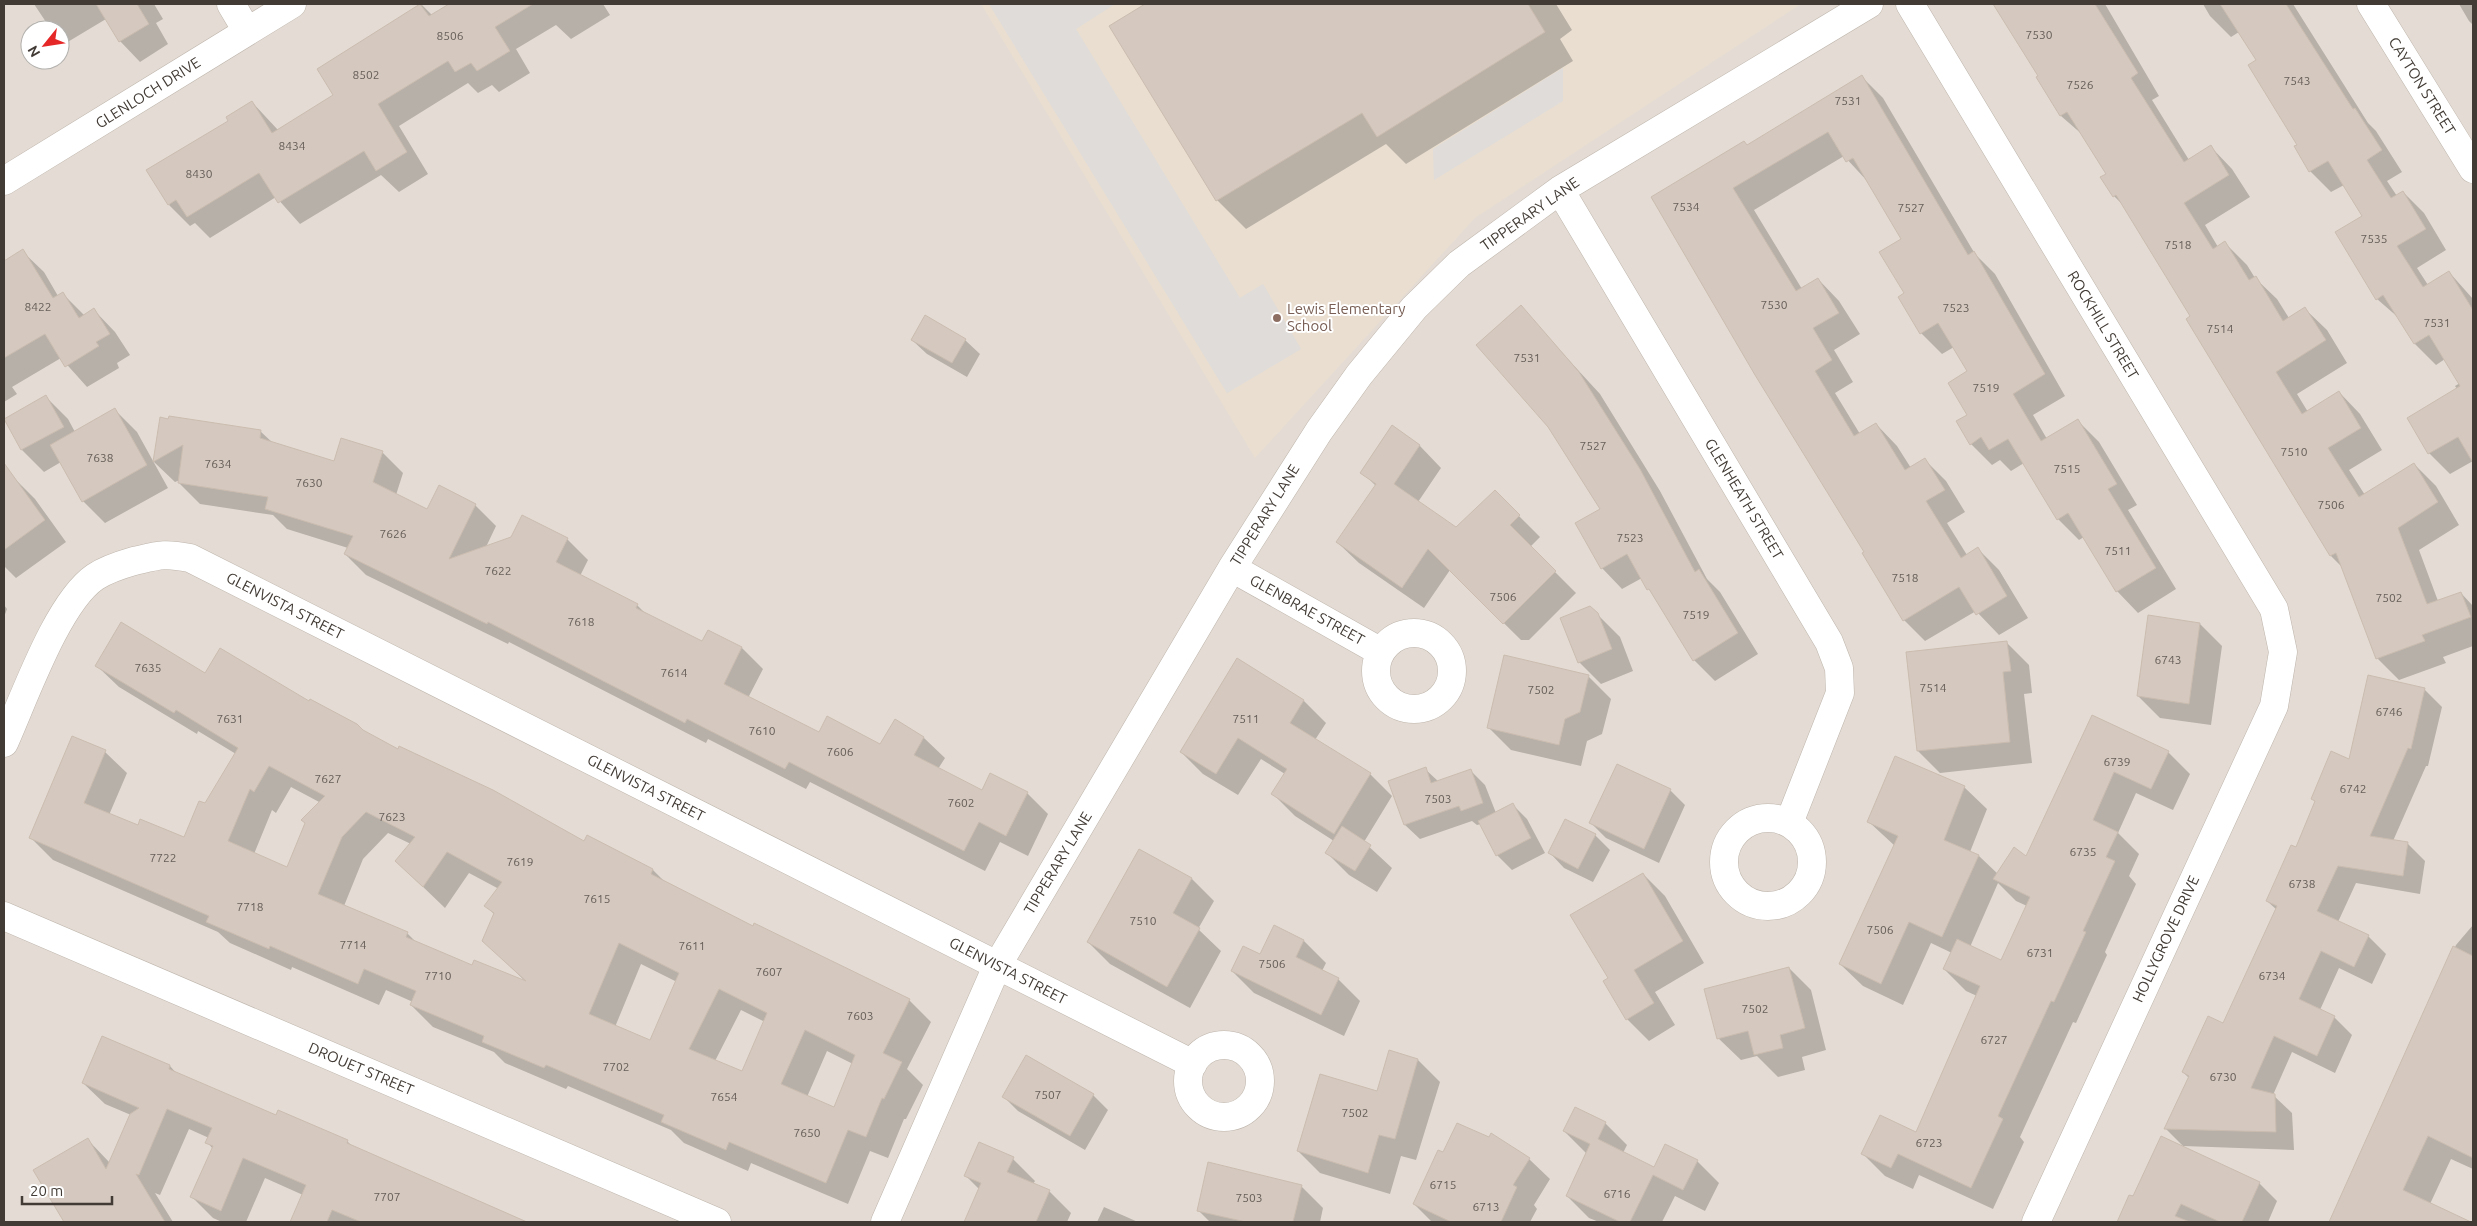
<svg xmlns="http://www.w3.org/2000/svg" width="2477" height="1226" font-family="Ubuntu,sans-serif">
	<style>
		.residential { fill: #e4dcd4; fill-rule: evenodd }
		.education { fill: #e9ded0 }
		.parking { fill: #dfdcda }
		.shadow { fill: #0003; fill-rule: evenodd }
		.building { fill: #d4c8bf; stroke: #cbbcaf; fill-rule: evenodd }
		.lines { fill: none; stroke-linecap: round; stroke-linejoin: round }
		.street-casing { stroke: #beb5ac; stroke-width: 29 }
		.street { stroke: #fff; stroke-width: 28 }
		.education-dot { fill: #8d6e63; stroke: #fff; stroke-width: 2 }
		.labels { text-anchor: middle; stroke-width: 4; stroke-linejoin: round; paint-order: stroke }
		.number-label { font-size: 12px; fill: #665e58 }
		.street-label { font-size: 15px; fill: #423b35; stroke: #fff }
		.education-label { font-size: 15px; fill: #785e54; stroke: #fff; text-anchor: start }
	</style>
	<rect width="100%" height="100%" fill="#f1ebe5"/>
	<path class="residential" d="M4 4H2473V1222H4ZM30 30H60V60H30Z"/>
	<path class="education" d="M981 4H1801L1475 218 1255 458Z"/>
	<path class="parking" d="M989 4H1115L1076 29 1240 298 1263 284 1301 349 1227 393Z
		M1563 68V101L1434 180 1433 149Z"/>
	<path class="shadow" d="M34 4H154L163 19 156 23 168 44 140 62 120 41 106 19 66 43 60 37V30H53L46 22Z
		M451 4H603L610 15 571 39 556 25 516 49 530 73 499 92 492 85 478 93 468 83 399 126 428 174 399 192 381 175 300 224 276 197 210 238 195 223 190 226 169 205 230 121 252 102 278 130 335 96 319 69 422 5 432 15Z
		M1147 4H1556L1572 30 1560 39 1573 61 1406 164 1386 144 1246 229 1217 200 1111 26Z
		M1995 4H2105L2159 96 2152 100 2189 160 2211 147 2232 169 2250 197 2205 225 2218 247 2225 243 2247 265 2255 278 2277 299 2289 318 2305 309 2327 330 2347 363 2297 394 2308 412 2339 392 2360 414 2382 450 2349 470 2365 495 2414 464 2436 486 2459 525 2419 550 2438 601 2461 593 2473 606V646L2443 657 2446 663 2399 680 2378 659 2343 568 2331 556 2188 320 2192 317 2125 207 2114 196 2107 174 2084 136 2061 116 2040 76Z
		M2203 4H2293L2368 123 2376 131 2402 172 2387 181 2397 196 2403 192 2424 213 2446 250 2417 268 2428 285 2449 272 2473 299V461L2450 474 2429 453 2457 389 2455 386 2460 383 2445 359 2436 365 2415 344 2400 319 2377 299 2364 217 2344 185 2331 192 2310 171 2296 147 2299 145 2257 61 2239 32 2231 37 2210 16Z
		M2459 4H2473V25L2469 21Z
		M1862 77 1883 98 1975 254 1995 274 2065 396 2033 415 2047 439 2077 420 2099 442 2137 505 2128 510 2176 589 2138 613 2117 591 2084 537 2079 540 2058 519 2024 463 2011 471 2000 460 1992 465 1971 444 1969 371 1954 347 1942 354 1921 333 1905 294 1903 239 1869 183 1844 156 1754 210 1802 289 1818 279 1839 301 1860 334 1834 350 1853 382 1835 393 1860 434 1876 424 1897 446 1911 468 1925 460 1946 481 1965 512 1947 523 1967 555 1978 549 1999 570 2028 618 1999 635 1976 611 1925 641 1904 620 1866 552 1652 198 1747 146Z
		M22 251 44 272 58 296 63 294 85 316 94 310 115 332 130 355 117 363 119 368 87 387 61 358 12 387 17 394 4 402V263Z
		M1520 307 1600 394 1660 491 1707 579 1720 592 1758 654 1715 681 1694 660 1642 578 1622 589 1602 568V510Z
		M912 340H965L980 354 967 377 927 354Z
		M46 397 68 419 75 432 115 410 137 432 168 488 105 523 83 501 61 462 44 472 22 450 5 419Z
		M161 419 260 431 273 443 335 463 382 452 403 473 396 495 428 510 475 505 496 526 486 547 567 539 588 560 580 576 637 605 647 615 703 643 708 631 742 648 763 669 748 698 819 734 881 746 895 721 924 738 945 758 938 769 983 792 991 775 1027 793 1048 814 1028 856 1000 842 985 871 810 782 806 789 708 739 706 743 509 642 508 644 366 575 345 554 348 548 287 529 273 515 200 504 179 483 180 480 175 482 154 462Z
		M1393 427 1420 446 1441 468 1418 502 1456 529 1495 492 1540 537 1530 547 1576 593 1529 640H1521L1450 570 1424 608 1359 563 1337 542 1376 486 1362 472Z
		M13 477 35 499 66 542 16 578 4 566V483Z
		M4 605 7 609 4 617Z
		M1590 607 1620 637 1633 671 1601 684 1579 662Z
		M2200 624 2222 646 2211 725 2160 718 2138 696Z
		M2007 643 2029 665 2032 693 2024 694 2032 763 1940 773 1918 751Z
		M1238 660 1304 701 1326 723 1315 740 1370 774 1392 796 1364 842 1392 868 1377 892 1349 875 1327 853 1334 841 1295 816 1273 794 1285 774 1261 759 1238 795 1203 774 1181 752Z
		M97 666 205 675 309 702 363 732 584 843 653 870 665 882 754 927 909 1000 931 1022 907 1069 923 1085 906 1119H904L888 1158 870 1151 848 1204 751 1163 748 1171 684 1143 671 1130 568 1086 566 1089 505 1063 494 1052 433 1027 411 1005 413 1002 386 990 379 1005 292 967 291 970 230 943 218 932 53 860 31 838 105 752 127 773 109 815 138 827 185 839 236 754 198 731 197 734 119 687ZM291 787 321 803 307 823 288 868 254 854 272 810 276 813ZM388 833 411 844 396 861 445 908 469 873 499 889 486 906 495 915 484 941 527 983 473 967 416 942 407 933 344 906 363 859ZM641 964 677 982 651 1042 615 1027ZM741 1010 765 1022 742 1073 715 1061ZM827 1051 853 1064 835 1109 807 1097Z
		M1589 677 1611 699 1602 734 1587 741 1581 766 1511 750 1489 728Z
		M2424 689 2442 707 2428 766H2426L2393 841 2407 843 2425 861 2420 894 2356 883 2338 922 2368 936 2386 954 2372 984 2339 968 2320 1010 2334 1017 2352 1035 2335 1073 2292 1052 2273 1095 2292 1113 2294 1150 2183 1146 2166 1129 2189 1078 2183 1072 2224 1025 2277 910 2267 901 2297 849 2316 802 2312 798Z
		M2093 717 2168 752 2190 774 2173 810 2136 793 2118 833 2139 854 2129 876 2136 884 2105 952 2107 955 2076 1023 2073 1022 2020 1137 2024 1142 1993 1209 1919 1175 1913 1189 1885 1176 1863 1154 1917 1133 1977 996 1966 991 1944 969 1952 953 1931 943 1903 1005 1863 986 1840 964 1895 846 1869 822 1964 787 1987 809 1970 852 1979 856 1998 874 2027 858ZM1998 883 2016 901 2027 906 2002 962 1970 947Z
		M1425 769 1439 782 1471 771 1485 785 1496 813 1512 804 1527 819 1545 853 1512 870 1497 855 1481 824 1477 825 1472 821 1420 839 1405 825Z
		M1670 790 1685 805 1659 863 1606 838 1591 823Z
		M1595 835 1610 850 1593 882 1564 868 1550 853Z
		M1140 851 1192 879 1214 901 1198 929 1221 951 1190 1008 1110 964 1088 942Z
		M1643 874 1665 896 1704 963 1655 992 1675 1025 1649 1041 1627 1019 1609 978Z
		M2473 925V1169L2451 1159 2430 1204 2468 1222H2330L2456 945Z
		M1274 927 1304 941 1326 963 1322 971 1338 979 1360 1001 1344 1036 1254 993 1232 971 1260 956Z
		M1789 968 1811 990 1826 1050 1802 1057 1805 1070 1778 1077 1757 1056 1741 1060 1718 1038Z
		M1418 1060 1440 1082 1416 1160 1401 1156 1390 1194 1320 1173 1298 1151 1378 1093Z
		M170 1066 177 1074 277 1117 347 1141 353 1147 526 1222H292L303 1195 265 1178 246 1222H222L213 1218 192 1197 213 1149 207 1142 209 1138 189 1129 160 1195 155 1193 173 1222H66L35 1171 88 1140 110 1163 131 1115 105 1104 83 1083Z
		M1093 1095 1108 1110 1085 1150 1018 1111 1004 1097Z
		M1605 1123 1627 1145 1623 1153 1655 1168 1697 1161 1719 1183 1705 1211 1675 1196 1662 1222H1599L1589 1218 1567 1196 1586 1153 1564 1131Z
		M1444 1154 1529 1159 1550 1179 1534 1205 1537 1209 1530 1222H1432L1414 1204Z
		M1013 1159 1035 1181 1033 1184 1049 1191 1071 1213 1067 1222H965L979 1189 965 1175Z
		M2259 1183 2277 1201 2268 1222H2118L2130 1196Z
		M1301 1186 1323 1208 1320 1222H1210L1199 1211Z
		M1104 1207 1138 1222H1097Z"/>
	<path class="building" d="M96 4H137L149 24 119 42Z
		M420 4 429 16 449 4H533L495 27 510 51 477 71 471 63 455 72 448 61 378 104 407 152 376 171 364 151 278 203 259 173 187 217 176 200 168 205 146 170 228 121 226 117 252 101 272 133 333 95 317 69Z
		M1145 4H1528L1545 32 1377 137 1362 113 1216 201 1109 26Z
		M1993 4H2095L2138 73 2131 78 2184 162 2211 145 2229 175 2184 203 2213 249 2225 241 2249 280 2256 276 2283 321 2305 307 2326 340 2276 372 2302 414 2339 391 2361 428 2328 448 2359 497 2414 463 2438 502 2398 528 2427 604 2461 592 2471 617 2422 635 2425 641 2376 659 2336 553 2330 556 2186 319 2190 316 2116 195 2113 197 2100 177 2106 174 2067 112 2060 116 2036 77 2038 76Z
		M2220 4H2286L2353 109 2355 108 2382 150 2367 160 2391 198 2403 191 2426 229 2397 246 2423 287 2449 271 2473 310V463L2458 437 2428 454 2407 418 2460 386 2429 335 2414 344 2383 295 2376 300 2335 232 2362 216 2328 161 2309 172 2294 146 2297 145 2248 65 2256 60Z
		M1862 75 1968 255 1974 251 2045 374 2013 394 2041 441 2078 419 2117 484 2108 489 2156 568 2116 592 2068 513 2057 520 2008 439 1989 450 1981 437 1970 445 1956 421 1967 415 1948 383 1967 371 1938 323 1920 334 1898 297 1904 293 1879 252 1901 239 1853 158 1846 162 1828 132 1733 188 1796 291 1818 278 1839 313 1813 328 1832 360 1815 371 1854 436 1876 423 1905 470 1925 458 1945 490 1926 501 1961 558 1978 547 2007 596 1976 615 1959 587 1903 621 1862 553 1864 552 1755 375 1651 197 1744 141 1747 145Z
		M23 249 53 298 63 292 79 318 94 308 110 334 96 342 99 346 65 367 45 334 4 358V261Z
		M1521 305 1579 372 1640 469 1695 572 1699 569 1738 633 1693 661 1649 589 1647 590 1627 554 1601 569 1575 523 1600 509 1548 427 1476 345Z
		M925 315 966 339 952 363 911 340Z
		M46 395 64 427 21 450 4 419Z
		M115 408 147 465 82 502 50 445Z
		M169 416 261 430 260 438 334 461 341 438 383 451 373 482 427 509 439 485 476 504 449 559 511 537 522 515 568 538 556 562 638 604 636 608 702 641 708 630 742 647 724 684 819 732 827 716 880 744 895 719 924 737 914 755 982 790 990 773 1028 792 1006 836 979 822 964 851 789 762 785 769 687 719 685 723 488 622 487 624 344 554 353 536 265 509 268 497 178 483 183 445 153 462 160 417 168 419Z
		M1392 425 1420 445 1394 484 1456 527 1495 490 1520 515 1510 525 1556 571 1503 624 1428 549 1402 588 1336 542 1376 484 1360 473Z
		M4 463 45 520 4 550Z
		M1590 606 1598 613 1612 649 1578 663 1560 618Z
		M2148 615 2200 623 2189 704 2137 696Z
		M121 622 205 673 220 648 309 701 310 699 357 724 363 730 398 749 399 746 493 790 584 841 587 835 653 869 651 874 753 926 754 923 910 999 883 1053 902 1062 884 1099 882 1098 866 1137 848 1130 826 1183 729 1142 726 1150 661 1122 664 1115 546 1065 544 1068 482 1042 484 1036 410 1005 416 991 364 969 358 984 270 946 269 949 206 922 209 916 29 838 72 736 106 750 84 803 138 825 140 819 184 837 199 801 205 803 238 748 176 710 174 713 95 666ZM269 766 325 796 301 820 305 823 287 867 228 841 250 789 254 792ZM366 812 415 837 395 861 423 887 447 852 502 882 484 906 494 913 482 941 526 981 474 960 472 965 406 937 408 932 318 894 342 837ZM619 943 679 973 650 1040 589 1014ZM719 989 767 1013 742 1071 689 1049ZM805 1030 855 1055 834 1107 781 1084Z
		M2007 641 2011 671 2003 672 2010 742 1917 751 1906 652Z
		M1504 655 1589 675 1580 712 1565 719 1559 745 1487 728Z
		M1237 658 1304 700 1290 723 1371 773 1334 834 1271 794 1287 769 1238 738 1216 774 1180 752Z
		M2368 675 2425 688 2411 749 2408 748 2370 836 2408 842 2403 876 2338 866 2317 911 2369 935 2354 967 2321 951 2299 999 2335 1016 2317 1056 2274 1036 2251 1088 2275 1094 2276 1132 2164 1129 2189 1076 2182 1072 2208 1016 2223 1023 2277 906 2266 901 2291 845 2296 847 2315 801 2311 799 2331 751 2349 759Z
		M2092 715 2169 751 2151 789 2114 772 2093 820 2118 832 2106 857 2115 861 2083 931 2086 932 2054 1002 2051 1001 1998 1116 2003 1119 1971 1188 1898 1154 1891 1168 1861 1154 1880 1115 1916 1132 1980 986 1943 969 1957 939 2001 960 2030 897 1993 879 2014 847 2026 856Z
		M1895 756 1965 786 1944 840 1979 855 1942 937 1909 922 1881 984 1839 964 1898 836 1867 822Z
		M1617 764 1671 789 1644 849 1589 823Z
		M1426 767 1431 783 1471 769 1483 803 1461 811 1459 806 1404 825 1388 781Z
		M1513 803 1531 838 1496 856 1478 821Z
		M1565 819 1596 834 1578 869 1548 853Z
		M1342 826 1371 845 1355 871 1325 853Z
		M1139 849 1192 878 1173 913 1200 928 1167 987 1087 942Z
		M1643 873 1683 941 1634 970 1654 1003 1626 1020 1603 981 1608 978 1570 915Z
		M1274 925 1304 940 1296 957 1339 978 1321 1015 1231 971 1243 946 1260 954Z
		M2453 946 2473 956V1158L2428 1136 2403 1190 2471 1222H2329Z
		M1789 967 1805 1028 1780 1035 1783 1048 1754 1055 1748 1031 1717 1039 1704 989Z
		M102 1036 170 1065 169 1069 276 1115 278 1110 348 1140 347 1143 527 1222H361L332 1210 327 1222H290L306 1185 243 1158 221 1211 190 1197 213 1146 205 1143 212 1128 167 1109 139 1175 136 1174 165 1222H64L33 1170 88 1138 106 1169 130 1114 139 1108 82 1083Z
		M1389 1050 1418 1059 1395 1139 1379 1135 1368 1173 1297 1151 1320 1074 1377 1091Z
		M1026 1055 1094 1094 1070 1136 1002 1097Z
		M1575 1107 1606 1122 1598 1139 1654 1167 1665 1144 1698 1160 1683 1190 1653 1175 1630 1222H1620L1566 1196 1590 1144 1563 1131Z
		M1457 1123 1489 1137 1491 1133 1530 1158 1513 1185 1517 1187 1501 1222H1451L1413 1204 1438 1150 1443 1152Z
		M2161 1136 2260 1182 2242 1222H2220L2181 1204 2175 1216 2190 1222H2117L2129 1195 2133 1196Z
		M979 1142 1014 1157 1007 1172 1050 1190 1036 1222H964L981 1183 964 1176Z
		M1208 1162 1302 1185 1293 1222H1246L1197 1211Z"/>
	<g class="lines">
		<g class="street-casing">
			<path id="street" d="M231 4 247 31
				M1910 4 2274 609 2283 652 2274 706 2036 1222
				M2371 4 2473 169
				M4 181 292 4
				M1560 190 1829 642 1839 668 1840 693 1789 823
				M1232 568 1381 652
				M1376 671a38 38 0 1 1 76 0a38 38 0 1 1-76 0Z
				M4 743C24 699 57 603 95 577 107 569 120 565 134 561 160 555 164 553 190 558L1193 1064
				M1724 862a44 44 0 1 1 88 0a44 44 0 1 1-88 0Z
				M4 916 717 1222
				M1188 1081a36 36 0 1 1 72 0a36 36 0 1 1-72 0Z
				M885 1222 997 966 1232 568 1319 431 1359 375 1414 308 1459 264 1560 190 1869 4"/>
		</g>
		<use href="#street" class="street"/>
	</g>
	<circle class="education-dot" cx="1277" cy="318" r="5"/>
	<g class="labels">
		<g class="number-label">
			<text x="2039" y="39">7530</text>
			<text x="450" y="40">8506</text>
			<text x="366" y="79">8502</text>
			<text x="2297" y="85">7543</text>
			<text x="2080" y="89">7526</text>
			<text x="1848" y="105">7531</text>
			<text x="292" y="150">8434</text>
			<text x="199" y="178">8430</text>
			<text x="1686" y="211">7534</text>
			<text x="1911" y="212">7527</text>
			<text x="2374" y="243">7535</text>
			<text x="2178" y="249">7518</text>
			<text x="1774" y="309">7530</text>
			<text x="38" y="311">8422</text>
			<text x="1956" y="312">7523</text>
			<text x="2437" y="327">7531</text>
			<text x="2220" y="333">7514</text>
			<text x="1527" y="362">7531</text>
			<text x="1986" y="392">7519</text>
			<text x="1593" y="450">7527</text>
			<text x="2294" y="456">7510</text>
			<text x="100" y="462">7638</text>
			<text x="218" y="468">7634</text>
			<text x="2067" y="473">7515</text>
			<text x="309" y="487">7630</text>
			<text x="2331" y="509">7506</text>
			<text x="393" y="538">7626</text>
			<text x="1630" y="542">7523</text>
			<text x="2118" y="555">7511</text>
			<text x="498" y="575">7622</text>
			<text x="1905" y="582">7518</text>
			<text x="1503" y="601">7506</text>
			<text x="2389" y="602">7502</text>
			<text x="1696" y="619">7519</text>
			<text x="581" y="626">7618</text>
			<text x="2168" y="664">6743</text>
			<text x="148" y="672">7635</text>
			<text x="674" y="677">7614</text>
			<text x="1933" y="692">7514</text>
			<text x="1541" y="694">7502</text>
			<text x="2389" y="716">6746</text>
			<text x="230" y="723">7631</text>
			<text x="1246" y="723">7511</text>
			<text x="762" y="735">7610</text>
			<text x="840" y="756">7606</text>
			<text x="2117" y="766">6739</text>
			<text x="328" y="783">7627</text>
			<text x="2353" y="793">6742</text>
			<text x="1438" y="803">7503</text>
			<text x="961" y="807">7602</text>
			<text x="392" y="821">7623</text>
			<text x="2083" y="856">6735</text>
			<text x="163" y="862">7722</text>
			<text x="520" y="866">7619</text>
			<text x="2302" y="888">6738</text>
			<text x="597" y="903">7615</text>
			<text x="250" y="911">7718</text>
			<text x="1143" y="925">7510</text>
			<text x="1880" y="934">7506</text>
			<text x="353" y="949">7714</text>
			<text x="692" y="950">7611</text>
			<text x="2040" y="957">6731</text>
			<text x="1272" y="968">7506</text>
			<text x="769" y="976">7607</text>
			<text x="438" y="980">7710</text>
			<text x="2272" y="980">6734</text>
			<text x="1755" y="1013">7502</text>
			<text x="860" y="1020">7603</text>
			<text x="1994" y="1044">6727</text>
			<text x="616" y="1071">7702</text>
			<text x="2223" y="1081">6730</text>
			<text x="1048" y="1099">7507</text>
			<text x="724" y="1101">7654</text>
			<text x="1355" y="1117">7502</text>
			<text x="807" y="1137">7650</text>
			<text x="1929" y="1147">6723</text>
			<text x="1443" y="1189">6715</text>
			<text x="1617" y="1198">6716</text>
			<text x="387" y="1201">7707</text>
			<text x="1249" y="1202">7503</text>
			<text x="1486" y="1211">6713</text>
		</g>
		<g class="street-label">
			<text transform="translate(2422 86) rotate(58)" y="5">CAYTON STREET</text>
			<text transform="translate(148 93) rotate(-32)" y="5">GLENLOCH DRIVE</text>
			<text transform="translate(1530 214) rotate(-35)" y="5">TIPPERARY LANE</text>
			<text transform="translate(2103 325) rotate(59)" y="5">ROCKHILL STREET</text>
			<text transform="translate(1744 499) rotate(59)" y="5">GLENHEATH STREET</text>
			<text transform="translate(1265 515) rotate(-58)" y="5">TIPPERARY LANE</text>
			<text transform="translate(285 606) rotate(27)" y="5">GLENVISTA STREET</text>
			<text transform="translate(1307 610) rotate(29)" y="5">GLENBRAE STREET</text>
			<text transform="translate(646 788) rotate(27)" y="5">GLENVISTA STREET</text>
			<text transform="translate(1058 863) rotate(-59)" y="5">TIPPERARY LANE</text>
			<text transform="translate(2166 939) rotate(-65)" y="5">HOLLYGROVE DRIVE</text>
			<text transform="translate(1008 971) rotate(27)" y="5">GLENVISTA STREET</text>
			<text transform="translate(361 1069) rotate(23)" y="5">DROUET STREET</text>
		</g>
		<g class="education-label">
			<text x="1287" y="314">Lewis Elementary<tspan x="1287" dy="17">School</tspan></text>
		</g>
	</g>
	<rect width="2477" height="1226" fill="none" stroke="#423b35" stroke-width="10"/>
	<g transform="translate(45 45) rotate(240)"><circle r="24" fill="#ffffff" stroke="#b3b1ae"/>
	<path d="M0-4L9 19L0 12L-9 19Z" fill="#e62728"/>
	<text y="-8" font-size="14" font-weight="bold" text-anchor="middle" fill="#423b35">N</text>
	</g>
	<path d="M22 1196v8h90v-8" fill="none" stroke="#423b35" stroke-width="2.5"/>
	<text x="30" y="1196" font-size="15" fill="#423b35" stroke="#ffffff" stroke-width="4" paint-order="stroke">20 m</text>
</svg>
